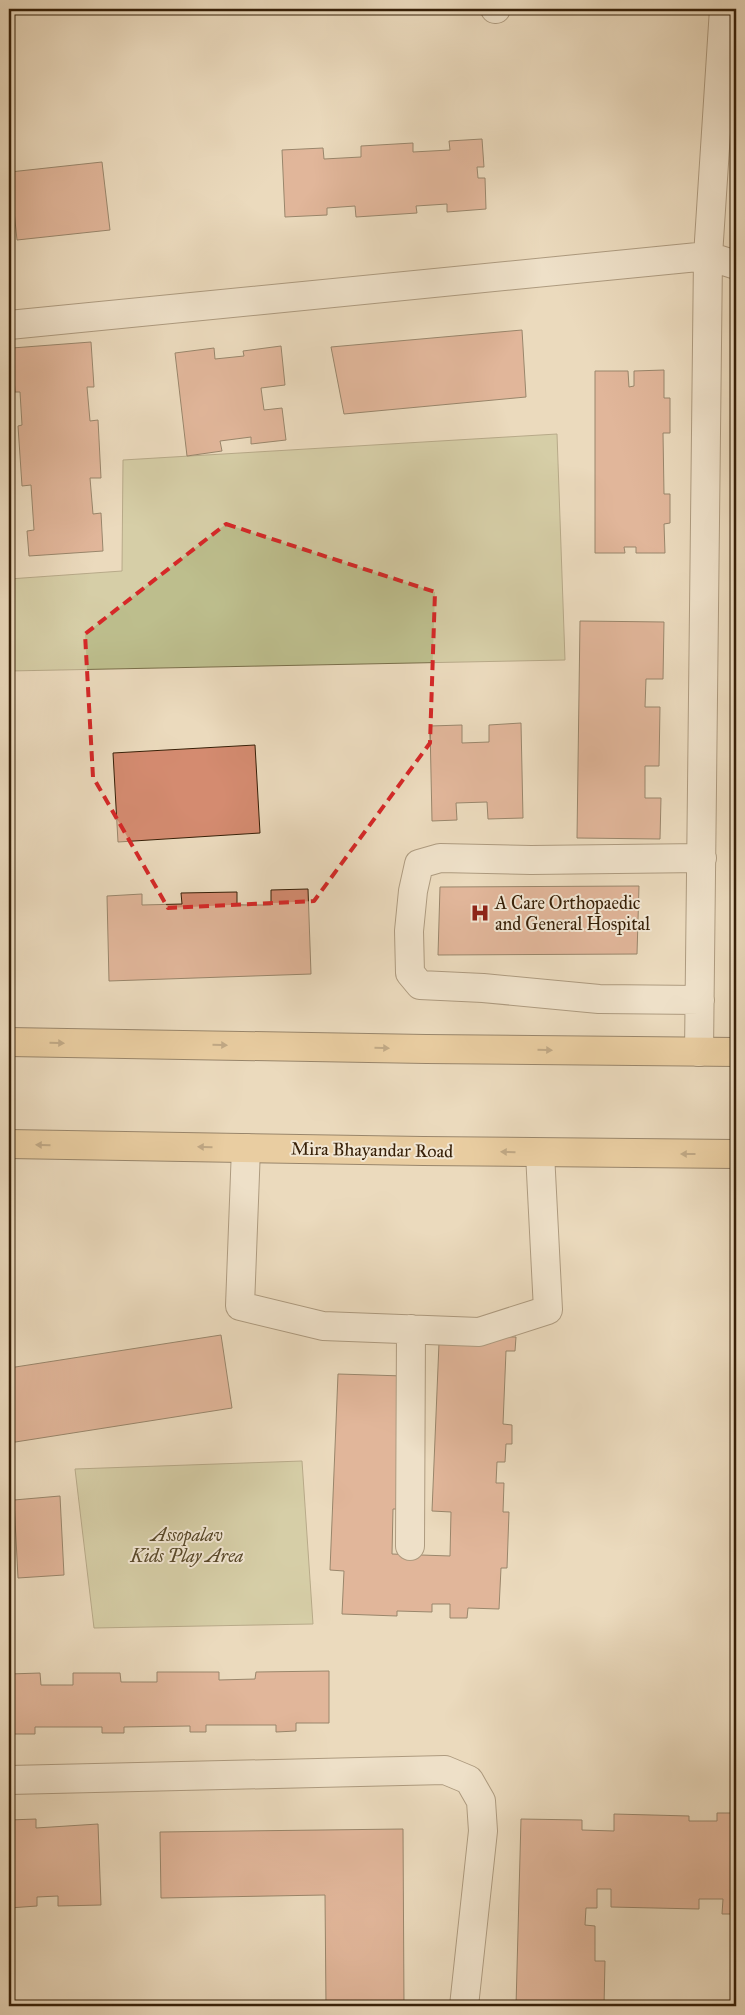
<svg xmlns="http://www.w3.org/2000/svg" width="745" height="2015" font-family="'IM FELL Great Primer',serif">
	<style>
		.green { fill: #bdbe8d; stroke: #7a6f4a }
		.building { fill: #d48b70; stroke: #372008 }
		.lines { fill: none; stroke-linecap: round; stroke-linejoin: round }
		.minor-casing { stroke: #644e35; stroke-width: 30 }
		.major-casing { stroke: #372008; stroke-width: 30 }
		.minor { stroke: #f2e7d4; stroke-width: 28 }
		.major { stroke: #e6bd7e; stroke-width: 28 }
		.oneway { fill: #8e6e43 }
		.marked { fill: none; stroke: #d62828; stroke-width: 4; stroke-dasharray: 10 6; stroke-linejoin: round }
		.labels { text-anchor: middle; stroke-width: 4; stroke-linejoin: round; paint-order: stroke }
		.poi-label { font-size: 18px; fill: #372008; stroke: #f2e7d4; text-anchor: start }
		.street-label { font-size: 18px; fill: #372008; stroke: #f2e7d4 }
		.park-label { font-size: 18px; font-style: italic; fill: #584829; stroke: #f2e7d4 }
	</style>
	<rect width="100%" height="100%" fill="#ebdabd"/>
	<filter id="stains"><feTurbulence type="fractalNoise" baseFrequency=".004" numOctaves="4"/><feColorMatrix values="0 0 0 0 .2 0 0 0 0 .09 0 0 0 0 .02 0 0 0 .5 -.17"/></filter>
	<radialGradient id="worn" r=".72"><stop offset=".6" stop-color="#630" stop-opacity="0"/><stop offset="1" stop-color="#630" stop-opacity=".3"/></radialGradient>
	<path class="green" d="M557 434 565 660 9 671V579L122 571 123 460Z
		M302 1461 313 1624 94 1628 75 1469Z"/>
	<path class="building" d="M482 139 484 167H477L478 178H485L486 209 447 212V204L416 206 417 213 356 217 355 206 327 208V215L285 217 282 150 323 148 324 159 361 157V146L413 143V152L450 150 449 141Z
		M102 162 110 230 17 240 10 172Z
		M522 330 526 397 344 414 331 347Z
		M91 342 94 387H87L90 421 98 420 101 478H90L93 514 101 513 103 551 29 556 27 531 34 530 31 485 22 486 18 426 22 425 20 392H15L12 348Z
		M281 346 285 385 261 388 264 410 282 408 286 440 251 444V437L220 441 222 451 187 456 175 353 214 348 215 359 244 356 243 351Z
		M664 370V398H670V433H663L664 494H670V523L664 524 665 553H636V547H624L625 553H595V371H628L629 387 634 386V371Z
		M580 621 664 622 663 679H646L645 707H660L659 766H645V798H661L660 839 577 838Z
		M521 723 523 818 488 819 487 802 456 803 457 820 432 821 430 726 462 725V743L489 742V725Z
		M255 745 260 833 118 842 113 753Z
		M639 886 637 954 438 955 440 887Z
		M308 889 311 974 109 981 107 896 142 894V905L182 904 181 893 237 892V905H271V890Z
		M221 1335 232 1408 9 1443V1368Z
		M466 1336 516 1337 515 1351H506L503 1424 512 1425V1444H506L505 1462H497L496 1483H504L503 1512H509L507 1568H501L499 1609 468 1608 467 1618H450V1604H432V1612L397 1611V1616L342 1614 344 1571 330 1570 338 1374 404 1376 399 1509H393L392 1554 450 1556 451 1512 432 1511 439 1343Z
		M60 1496 64 1575 18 1578 14 1500Z
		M329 1671V1723H296V1731L276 1732V1725H206V1732H190V1726L124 1727V1733H102V1727H35V1734H9V1674L40 1673 41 1685H73V1673H120L121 1682H157V1672H219V1680L255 1679 256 1672Z
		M717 1813H736V1914H722L723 1899H699V1909L611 1907V1889H597V1908H586L585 1925 595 1926V1961H605L604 2006H516L521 1819 582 1820V1830L614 1831V1814L689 1816V1821H717Z
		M36 1819V1828L98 1824 101 1905 58 1906V1896L37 1897V1906L9 1908V1820Z
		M403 1829 404 2006H326L325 1895 161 1898 160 1832Z
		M9 1978H12L13 2006H9Z"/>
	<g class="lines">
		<g class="minor-casing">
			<path id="minor" d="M495 9H496
				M9 325 708 256 736 265
				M700 1000 599 999 483 988 420 985 410 973 409 931 413 891 419 864 440 858 531 860 702 858
				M699 1052 708 256 724 9
				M246 1148 240 1306 323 1326 479 1332 548 1310 540 1153
				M410 1546 411 1329
				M9 1780 445 1770 469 1780 481 1801 483 1831 464 2006"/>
		</g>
		<g class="major-casing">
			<path id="major" d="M9 1042 426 1049 736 1052
				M9 1144 423 1151 736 1154"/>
		</g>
		<use href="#minor" class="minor"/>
		<use href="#major" class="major"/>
	</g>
	<defs><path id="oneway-solid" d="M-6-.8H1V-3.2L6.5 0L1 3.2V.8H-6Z" transform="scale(1.25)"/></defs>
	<g class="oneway">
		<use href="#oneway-solid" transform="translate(57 1043) rotate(1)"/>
		<use href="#oneway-solid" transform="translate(220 1045) rotate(1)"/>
		<use href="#oneway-solid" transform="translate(382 1048) rotate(1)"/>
		<use href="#oneway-solid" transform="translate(545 1050) rotate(1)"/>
		<use href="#oneway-solid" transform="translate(43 1145) rotate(-179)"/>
		<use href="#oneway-solid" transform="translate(205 1147) rotate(-179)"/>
		<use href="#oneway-solid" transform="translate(508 1152) rotate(-179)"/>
		<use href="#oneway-solid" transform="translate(688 1154) rotate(-180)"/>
	</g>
	<path d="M0 0H745V2015H0ZM226 524 435 592 430 743 314 901 168 908 93 777 85 634Z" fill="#ebdabd" fill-opacity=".55" fill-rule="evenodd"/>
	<path class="marked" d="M226 524 435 592 430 743 314 901 168 908 93 777 85 634Z"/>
	<defs>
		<g id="hospital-bare" transform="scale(1.5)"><path d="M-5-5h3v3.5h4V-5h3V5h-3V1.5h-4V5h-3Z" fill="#8f2418" stroke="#f2e7d4" stroke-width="2.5" paint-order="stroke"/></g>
	</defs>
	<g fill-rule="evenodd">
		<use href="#hospital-bare" x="480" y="913"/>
	</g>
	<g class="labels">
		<g class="poi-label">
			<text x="495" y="909">A Care Orthopaedic<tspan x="495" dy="21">and General Hospital</tspan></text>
		</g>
		<g class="street-label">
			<text transform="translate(372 1150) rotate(1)" y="6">Mira Bhayandar Road</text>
		</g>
		<g class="park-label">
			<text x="187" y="1541">Assopalav<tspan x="187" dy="21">Kids Play Area</tspan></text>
		</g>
	</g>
	<rect width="745" height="2015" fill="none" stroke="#ebdabd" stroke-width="30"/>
	<rect x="10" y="10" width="725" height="1995" fill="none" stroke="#372008" stroke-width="2.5"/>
	<rect x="15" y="15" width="715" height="1985" fill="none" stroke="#372008"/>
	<rect width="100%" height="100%" filter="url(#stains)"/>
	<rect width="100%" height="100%" fill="url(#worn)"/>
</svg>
